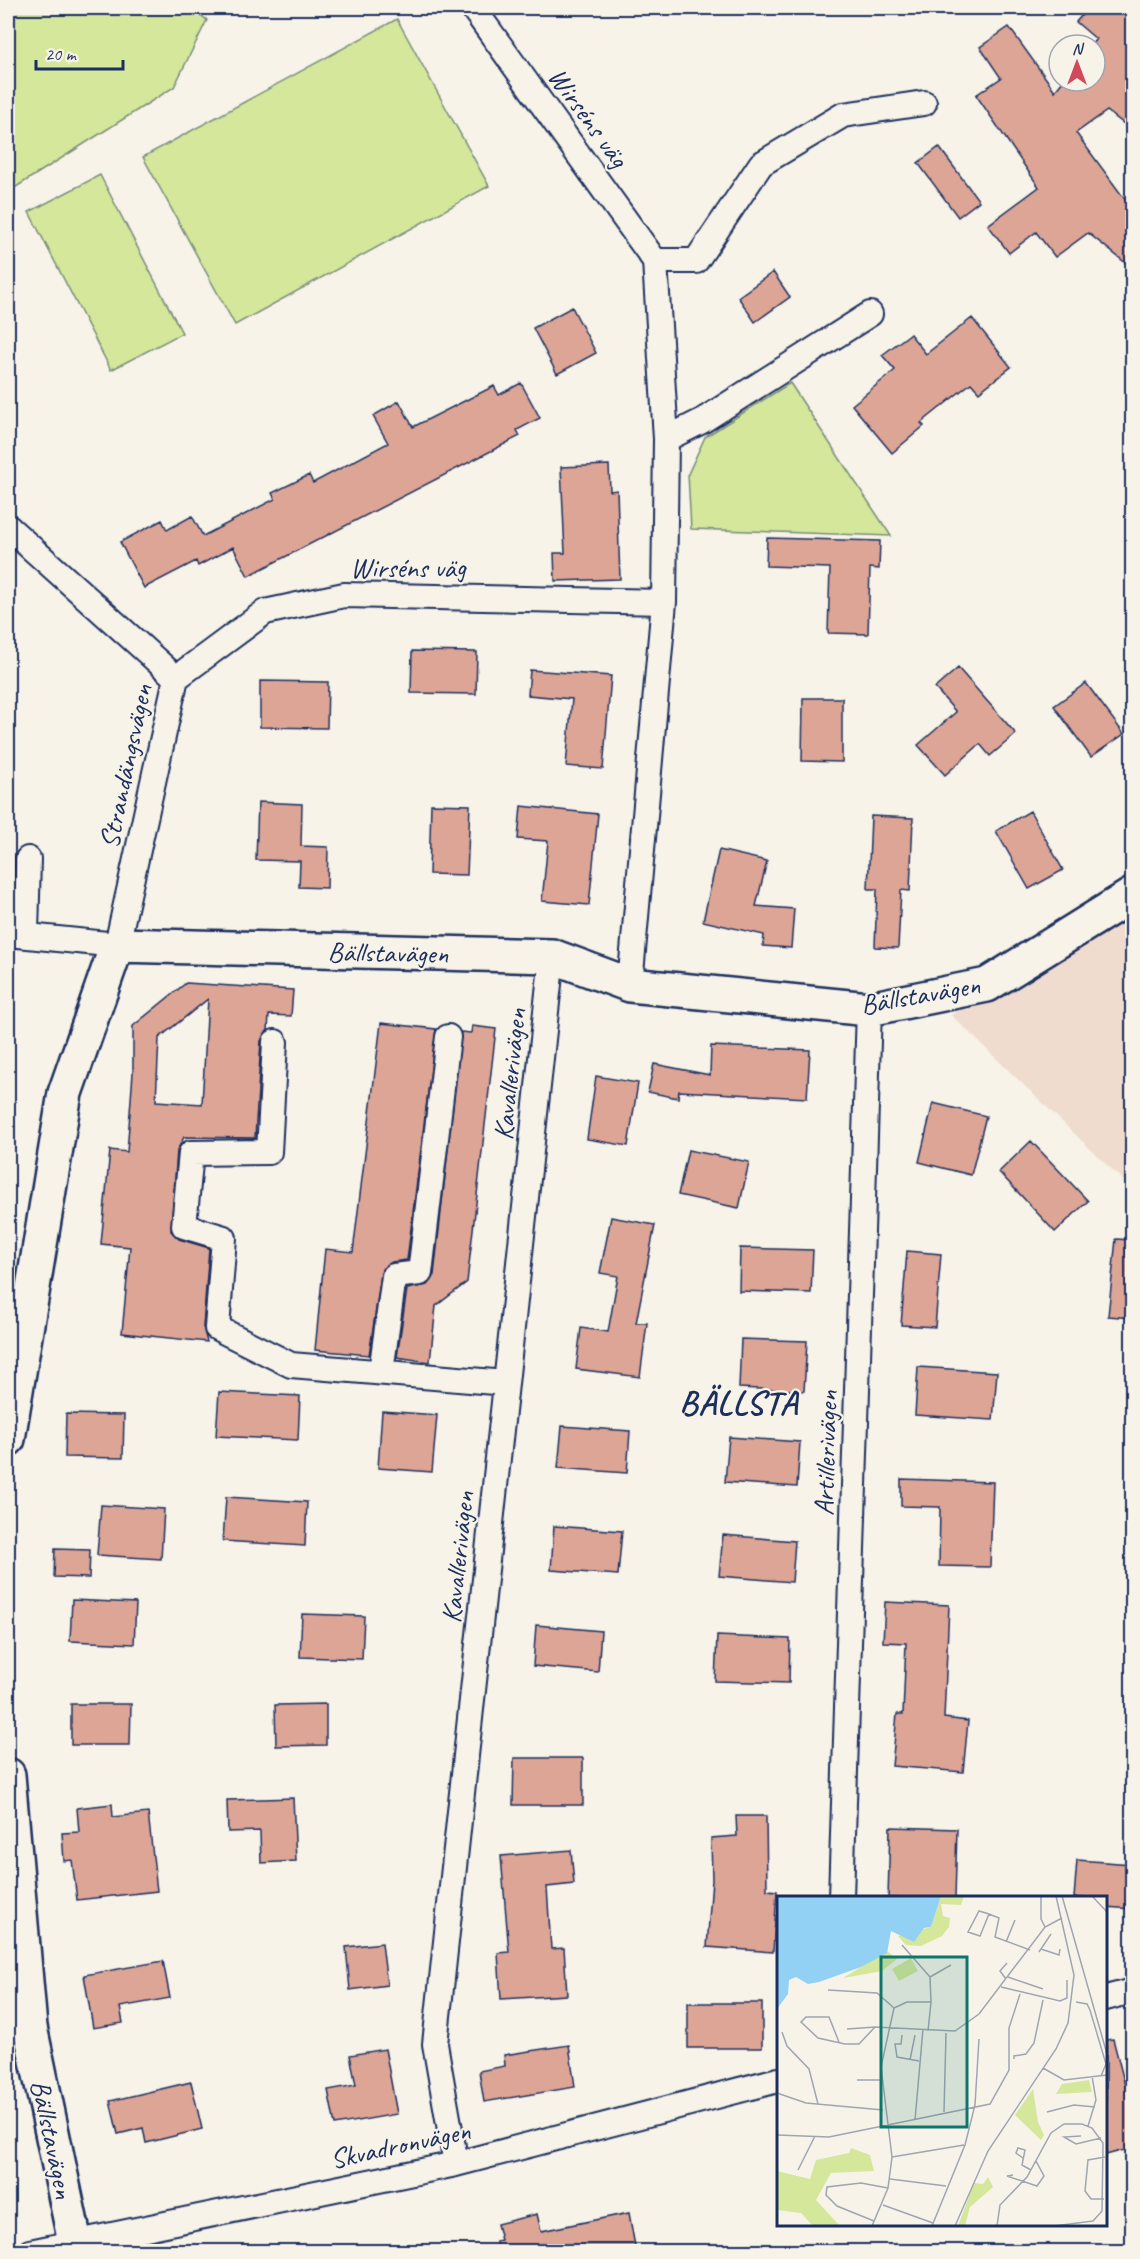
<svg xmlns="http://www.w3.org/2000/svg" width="1140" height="2259" font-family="Caveat,sans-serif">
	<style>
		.built { fill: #efdccf }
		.green { fill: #d4e79b; stroke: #788b7c; stroke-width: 1.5 }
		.building { fill: #dda595; stroke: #1b2f5e; stroke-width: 1.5; fill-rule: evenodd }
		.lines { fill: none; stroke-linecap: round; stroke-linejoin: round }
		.street-casing { stroke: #1b2f5e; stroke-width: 28 }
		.secondary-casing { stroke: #1b2f5e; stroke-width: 38 }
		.street { stroke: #f7f3e8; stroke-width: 24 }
		.secondary { stroke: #f7f3e8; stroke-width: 33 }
		.labels { text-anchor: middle; stroke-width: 4.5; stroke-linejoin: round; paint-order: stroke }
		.street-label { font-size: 28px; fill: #1b2f5e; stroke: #f7f3e8 }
		.district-label { font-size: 34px; font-weight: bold; letter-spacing: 1.5px; fill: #1b2f5e; stroke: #f7f3e8 }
		.inset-road { fill: none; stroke: #9fa5b1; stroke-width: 1.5 }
		.view { fill: #0f766e; fill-opacity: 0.15; stroke: #0f766e; stroke-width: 3 }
		.inset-edge { fill: none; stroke: #1b2f5e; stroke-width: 3 }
	</style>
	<rect width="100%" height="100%" fill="#f7f3e8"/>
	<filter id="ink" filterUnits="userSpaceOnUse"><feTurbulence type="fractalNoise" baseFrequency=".0167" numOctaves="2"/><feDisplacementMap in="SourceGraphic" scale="12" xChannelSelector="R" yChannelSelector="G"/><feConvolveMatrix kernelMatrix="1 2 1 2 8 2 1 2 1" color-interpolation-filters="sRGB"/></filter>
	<g filter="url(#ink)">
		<path class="built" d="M1132 904V1189L951 1015Z"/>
		<path class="green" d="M8 8H191L207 20 174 87 16 187 8 189Z
			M397 19 489 186 235 325 143 157Z
			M100 175 182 333 111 370 29 212Z
			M790 383 891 536 691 529 688 474 705 437Z"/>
		<path class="building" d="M1088 8H1132V130L1107 111 1076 133 1132 209V268L1088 233 1055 257 1036 232 1009 253 988 225 1039 187 976 95 1001 78 980 47 1009 27 1055 91 1063 81H1095V45H1091L1096 39 1076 22Z
			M939 147 979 201 958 217 918 163Z
			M773 272 790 297 755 322 738 297Z
			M572 307 596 353 557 374 533 328Z
			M972 318 1011 367 979 392 971 383 921 423 924 426 892 453 852 405 895 370 882 355 910 334 926 354Z
			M521 383 540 418 517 430 520 436 248 576 233 547 198 566 196 561 144 588 120 542 162 520 167 530 192 516 203 536 275 499 272 493 309 475 313 483 388 443 373 416 399 401 413 427 494 386 499 395Z
			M609 465 610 491 617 490 620 579 555 581 554 553H565L561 467Z
			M767 538 880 541 879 569 870 568 868 634 828 633 830 568 766 566Z
			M412 651 477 652 476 694 411 693Z
			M958 668 1016 734 990 756 980 744 945 775 918 745 956 712 935 688Z
			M530 670 611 676 603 769 566 766 572 699 528 695Z
			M260 681 328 682 327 728 260 727Z
			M1086 683 1124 734 1091 757 1054 706Z
			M803 698H842V762L802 761Z
			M258 802 302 804 301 846 328 847 327 888 299 887 300 861 256 860Z
			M431 804 470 805 467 875 429 874Z
			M521 806 598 814 589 905 542 901 548 841 518 839Z
			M1030 811 1063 870 1029 889 996 831Z
			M871 816 913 818 910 891 901 890 898 948 875 947 877 889H868Z
			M719 850 767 861 756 906 794 909 791 948 763 946 764 935 703 921Z
			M186 983 293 990 291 1016 269 1015 268 1030 261 1041 255 1138 184 1137 177 1151 171 1231 179 1239 209 1248 203 1327 207 1342 122 1333 130 1247 101 1244 110 1150 127 1152 133 1073V1026ZM208 999 202 1104 156 1101 159 1038Z
			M381 1023 436 1029 407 1260 392 1262 382 1269 369 1355 315 1350 325 1249 353 1252Z
			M472 1026 496 1029 467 1282 436 1306 430 1362 397 1357 407 1289 427 1285 434 1275 461 1032 471 1033Z
			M711 1046 810 1050 807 1098 679 1091 678 1098 648 1092 654 1064 710 1075Z
			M596 1076 638 1083 628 1146 587 1139Z
			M933 1103 986 1116 971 1175 919 1162Z
			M1031 1141 1088 1201 1055 1232 999 1172Z
			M688 1150 749 1162 739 1208 678 1195Z
			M611 1217 655 1225 636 1323H647L640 1377 576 1369 581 1328 608 1332 618 1276 600 1273Z
			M1116 1239 1132 1240V1318L1108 1316Z
			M740 1248 813 1250 811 1293 739 1291Z
			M907 1251 941 1254 935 1327 901 1325Z
			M741 1339 807 1341 804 1391 739 1388Z
			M918 1367 997 1372 993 1420 915 1415Z
			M219 1392 300 1396 298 1440 216 1436Z
			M382 1411 437 1415 432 1472 378 1468Z
			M66 1414 124 1415 123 1458 65 1457Z
			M562 1426 630 1431 627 1473 558 1468Z
			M729 1437 800 1442 797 1487 725 1482Z
			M901 1479 993 1482 990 1567 939 1566 940 1507 901 1506Z
			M226 1497 307 1502 305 1546 223 1541Z
			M101 1505 164 1509 161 1559 97 1555Z
			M554 1526 622 1531 618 1575 551 1570Z
			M723 1535 795 1541 792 1582 719 1576Z
			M55 1549 90 1550 89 1578 54 1577Z
			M72 1600 136 1603 134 1644 70 1641Z
			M885 1602 949 1605 944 1718 968 1721 963 1772 892 1766 897 1714H903L906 1643 883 1642Z
			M302 1614 364 1616 362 1659 300 1657Z
			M536 1625 601 1631 598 1672 533 1666Z
			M717 1636 790 1639 789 1683 715 1681Z
			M71 1704H131L130 1745H71Z
			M326 1704V1745L276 1746 275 1705Z
			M514 1758H583V1805H513Z
			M293 1798 296 1861 261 1863 260 1831 228 1832 227 1800Z
			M112 1804 113 1817 148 1813 157 1891 77 1900 72 1860 64 1861 62 1833 79 1832 77 1808Z
			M736 1816H766L767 1890 777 1891 773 1952 707 1947 712 1880 711 1838 737 1836Z
			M890 1827 957 1829 955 1898H888Z
			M571 1850 574 1884 547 1887 551 1949 564 1948 567 1995 501 1999 498 1953 509 1952 501 1856Z
			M1077 1860 1132 1864V1909L1106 1907V1898H1074Z
			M382 1943 387 1985 350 1990 346 1947Z
			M163 1961 170 1998 120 2007 123 2023 93 2028 84 1975Z
			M688 2003H762V2048H688Z
			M1113 2039 1132 2112V2148L1106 2155V2040Z
			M569 2045 575 2087 484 2102 479 2071 505 2066 504 2055Z
			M385 2049 397 2114 335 2125 328 2090 356 2085 350 2055Z
			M191 2082 202 2129 146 2143 143 2128 118 2134 110 2101Z
			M629 2213 636 2252H497L496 2241 501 2240 497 2224 537 2214 541 2231Z"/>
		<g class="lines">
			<g class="street-casing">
				<path id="street" d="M473 8 655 261 666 439 664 602
					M655 261H696L761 164 843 115 924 103
					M666 439 702 421 870 314
					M8 527 176 678 117 945 8 934
					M176 678 265 612 344 595 664 602 630 985
					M26 934 28 859
					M275 1042 269 1152 191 1153 184 1226 224 1238 217 1328 291 1365 506 1383
					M381 1372 394 1276 420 1273 448 1037
					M841 1898 869 1009
					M1106 1998 1132 1991
					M8 2026 30 2027
					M456 2164 435 2044 552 956
					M30 2252 456 2164 778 2080"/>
			</g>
			<g class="secondary-casing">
				<path id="secondary" d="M8 1439 65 1093 117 945 552 956 630 985 869 1009 987 985 1132 895
					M8 1775 30 2027 77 2252"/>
			</g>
			<use href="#street" class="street"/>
			<use href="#secondary" class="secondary"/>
		</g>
	</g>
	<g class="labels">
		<g class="street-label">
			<text transform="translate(589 117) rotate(54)" y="10">Wirséns väg</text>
			<text x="408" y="577">Wirséns väg</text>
			<text transform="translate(125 766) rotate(-78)" y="10">Strandängsvägen</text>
			<text transform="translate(388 952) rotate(1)" y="10">Bällstavägen</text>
			<text transform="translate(920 994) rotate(-10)" y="10">Bällstavägen</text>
			<text transform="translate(509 1074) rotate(-84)" y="10">Kavallerivägen</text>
			<text transform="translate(825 1453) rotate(-88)" y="10">Artillerivägen</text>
			<text transform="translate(457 1557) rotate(-84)" y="10">Kavallerivägen</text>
			<text transform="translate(53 2139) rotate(78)" y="10">Bällstavägen</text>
			<text transform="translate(400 2144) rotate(-12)" y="10">Skvadronvägen</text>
		</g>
		<g class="district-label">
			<text x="739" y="1414">BÄLLSTA</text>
		</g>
	</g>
	<g transform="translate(777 1896)">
		<rect width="330" height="330" fill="#f7f3e8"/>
		<path d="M164 0H187L184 9 164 8 166 20 173 22 172 31 165 40 144 50 129 49 121 40 154 31ZM110 55 120 63 105 75 66 82ZM134 62 141 75 122 85 115 73ZM312 184 315 196 279 198 285 188ZM256 193 261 226 267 239 264 244 238 219ZM74 252 93 259 97 275 54 277 39 304 63 330H36L24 317 0 314V275L33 283 39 264 72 257ZM211 281 216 291 193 311 188 330H181L197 287 206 288Z" fill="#d4e79b"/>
		<path d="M0 0H164L154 31 147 32 137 46 114 35 110 57 84 71 42 86 31 88 19 81 12 84 11 98 0 113Z" fill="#93d1f4"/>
		<path class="inset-road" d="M264 0V23L268 31M285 0 330 158M315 0 330 16M212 18 203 40 191 36 202 15 212 18 222 22 218 41 253 54M229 46 238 24M125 49 153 81 154 106M264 53 282 59 283 53M262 56 274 38M153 81 174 69M231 81 266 93M229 83 223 75 230 67M224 91 283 105 290 102V84M51 94 100 97 117 112 104 171 115 261 111 292 95 330M299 106 310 108 313 114 329 168 324 180M117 112 130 106H154L151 135M70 133 98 131M5 136 10 150 32 173 41 208M125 139 124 148H118L120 161 142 165M62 146 52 121H29L24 126 41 142 68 148H82L98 131 178 135 202 118 268 31 285 22M237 163V160L249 158 257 147 266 104M133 164 138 139M266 172 287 184 330 179M80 184H104M0 197 29 207 106 214M167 216 169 137M270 216 297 209 318 211M138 224 146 133M311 230 319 204 315 180M0 239 52 241 213 208 232 174V132L243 98M304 240 287 241 299 248 324 242M115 261 187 249M246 262 239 257 241 252 248 254 245 269 254 274M21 274 38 240M236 279 230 280 260 290 267 280 259 265M113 283 169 290M327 303H314L308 295 311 264 328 261M106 309 156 327M97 325 60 310 49 299 50 291 84 287 111 292M155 330 188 249 198 209 202 143M178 330 211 255 279 153 291 127 297 79 279 0M220 330 223 309 250 281 274 237 287 228H305L315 232 326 247 325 315 316 325 277 330"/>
		<path class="view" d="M104 61H190V231H104Z"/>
		<rect width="330" height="330" class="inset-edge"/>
	</g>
	<rect width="1140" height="2259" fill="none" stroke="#f7f3e8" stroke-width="30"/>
	<rect x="15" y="15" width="1110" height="2229" fill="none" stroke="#1b2f5e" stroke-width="2" filter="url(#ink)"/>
	<g transform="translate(1077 63)"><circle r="28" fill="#f7f3e8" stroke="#9fa5b1" stroke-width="1.5"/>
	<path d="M0-4.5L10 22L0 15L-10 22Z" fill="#d1495b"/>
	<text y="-9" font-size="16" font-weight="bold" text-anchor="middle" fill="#1b2f5e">N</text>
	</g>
	<path d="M36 60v9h87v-9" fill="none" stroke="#1b2f5e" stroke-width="3"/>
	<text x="45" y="60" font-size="18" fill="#1b2f5e" stroke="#f7f3e8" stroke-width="4.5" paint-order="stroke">20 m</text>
</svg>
